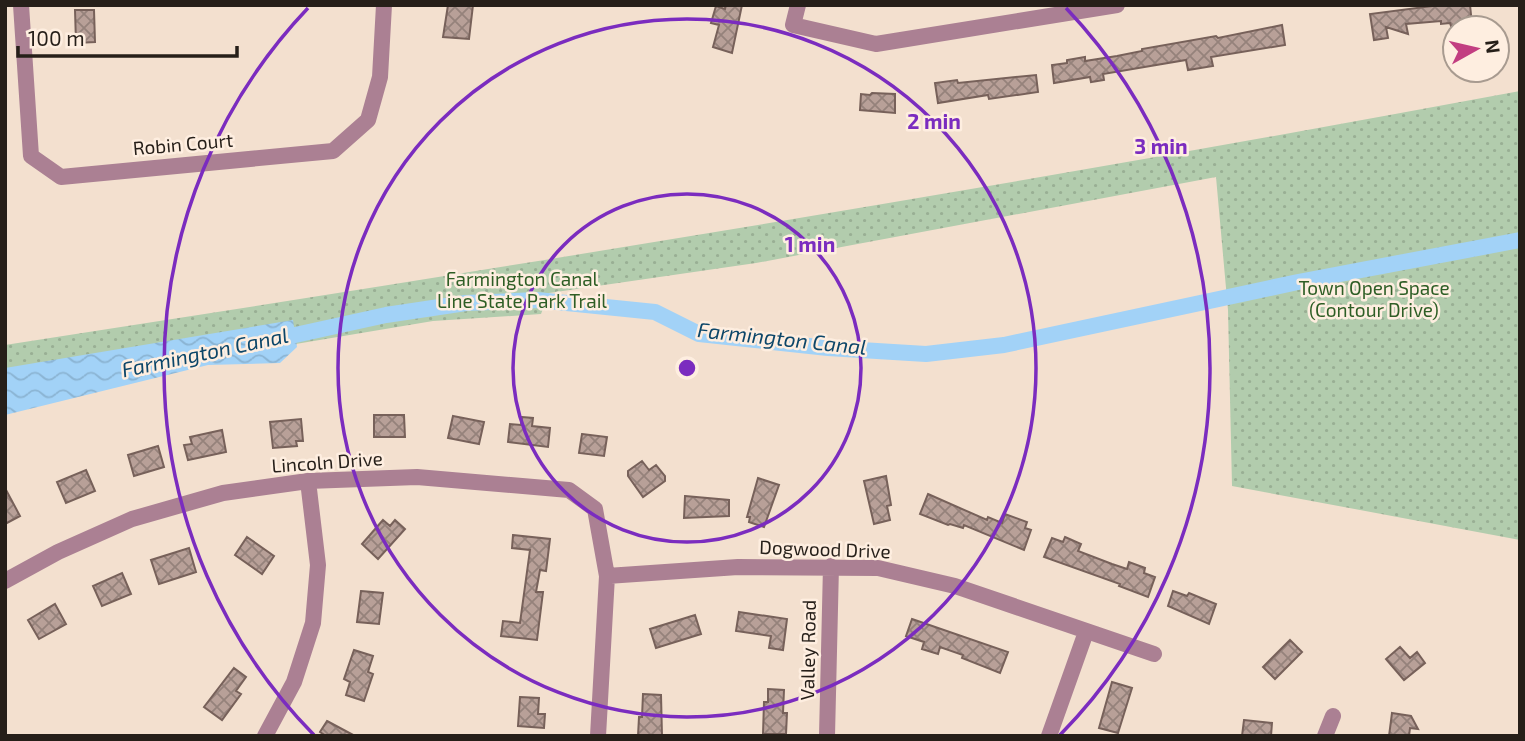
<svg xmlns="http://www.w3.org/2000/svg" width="1525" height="741" font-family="'Exo 2',sans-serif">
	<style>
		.grass { fill: url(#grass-dots) }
		.water { fill: url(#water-waves) }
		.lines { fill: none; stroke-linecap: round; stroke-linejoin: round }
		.canal { stroke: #a2d2f7; stroke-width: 16 }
		.building { fill: url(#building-cross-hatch); stroke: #77615a; stroke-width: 2 }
		.street { stroke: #ab8093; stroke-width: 16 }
		.ring { fill: none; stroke: #7b2cbf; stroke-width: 3.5 }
		.labels { text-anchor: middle; stroke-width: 5; stroke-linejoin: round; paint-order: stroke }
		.street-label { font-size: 19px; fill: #261f19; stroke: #feeee0 }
		.park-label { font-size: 19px; fill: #2e5e25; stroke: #feeee0 }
		.water-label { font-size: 21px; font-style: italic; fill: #0c4669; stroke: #feeee0 }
		.centre { fill: #7b2cbf; stroke: #feeee0; stroke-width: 3.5 }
		.ring-label { font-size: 21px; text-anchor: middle; font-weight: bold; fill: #7b2cbf; stroke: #feeee0; stroke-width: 5; stroke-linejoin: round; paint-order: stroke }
	</style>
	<defs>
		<pattern id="grass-dots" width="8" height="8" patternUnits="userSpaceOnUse" patternTransform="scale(1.75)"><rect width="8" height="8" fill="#b2ccad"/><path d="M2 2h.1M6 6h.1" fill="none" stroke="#99af94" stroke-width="1.8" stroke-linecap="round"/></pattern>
		<pattern id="water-waves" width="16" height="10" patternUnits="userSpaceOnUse" patternTransform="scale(1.75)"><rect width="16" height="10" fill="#a2d2f7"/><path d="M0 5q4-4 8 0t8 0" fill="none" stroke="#8bb4d3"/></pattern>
		<pattern id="building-cross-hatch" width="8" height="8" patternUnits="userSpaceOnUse" patternTransform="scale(1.75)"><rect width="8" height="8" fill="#b8a098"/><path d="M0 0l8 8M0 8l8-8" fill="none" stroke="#95827b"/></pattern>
	</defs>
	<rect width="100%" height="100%" fill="#f3e0cf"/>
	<path class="grass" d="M1520 91V540L1232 486 1228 310 1216 177 756 263 549 293 541 314 433 321 5 393V345C511 267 1017 185 1520 91Z"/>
	<path class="water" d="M293 320 297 347 280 363 208 365 5 415V368Z"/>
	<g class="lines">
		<path class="canal" d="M277 339 386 315 466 303 537 300 655 312 699 334 828 348 926 354 1004 345 1298 282 1520 240"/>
	</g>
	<path class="building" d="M448 5H473L469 39 443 37Z
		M726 5H742L732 53 713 47 719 25 711 23 716 6 725 9Z
		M1440 5H1470L1472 24 1451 26 1450 23 1441 24V21L1406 24 1408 34 1386 27 1388 38 1374 40 1370 14Z
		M75 10H94L95 42 76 43Z
		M1282 25 1285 45 1211 57 1213 66 1188 70 1186 60 1103 74 1104 80 1091 82 1090 77 1054 83 1052 65 1067 63V60L1085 57V61L1117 56 1142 51V49L1216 36 1218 38Z
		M1036 75 1038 92 989 99 988 95 938 103 935 83 957 80 958 83Z
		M872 93 895 94V113L860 110 861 94 870 95Z
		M374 415H404L405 437H374Z
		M453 416 484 422 479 444 448 438Z
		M522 417 533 418 532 426 550 428 548 447 508 442 510 424 521 425Z
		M301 419 303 441H296L297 446 273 448 270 422Z
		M222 430 226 452 188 460 184 445 192 444 190 437Z
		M582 434 607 437 604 456 579 453Z
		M158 446 164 467 134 476 128 455Z
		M642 461 649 470 656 465 665 476V481L643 497 628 476V471Z
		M86 470 95 491 66 503 57 482Z
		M886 476 891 505 887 506 890 520 874 524 864 481Z
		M758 478 779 485 764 527 749 522 750 517H747Z
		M5 488 20 516 5 524Z
		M928 494 987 520 988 517 1002 523 1005 514 1027 522 1025 528 1031 530 1024 550 964 525 963 528 950 524 948 525 920 514Z
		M685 496 729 500V516L684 518Z
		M383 520 390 526 395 520 405 529 378 559 362 544Z
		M513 535 550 539 546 571 540 570 536 592H543L537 640 501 636 503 621 520 623 530 550 512 548Z
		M247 537 274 556 262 574 235 555Z
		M1065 537 1081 544 1078 551 1112 564 1127 569 1129 562 1145 568 1144 573 1155 577 1148 597 1119 586 1120 584 1044 557 1052 538 1063 542Z
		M189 548 196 572 159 584 151 560Z
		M122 573 131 594 102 606 93 586Z
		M361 591 383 593 379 624 357 622Z
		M1173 591 1187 596 1189 593 1216 604 1209 624 1168 606Z
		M55 604 66 624 39 639 28 620Z
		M739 612 787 619 783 650 769 648 771 636 736 631Z
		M695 615 701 634 656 648 650 629Z
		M912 619 1008 652 1000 673 962 658 963 655 940 647 938 654 922 649 924 642 906 636Z
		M1290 640 1302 652 1275 679 1263 667Z
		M1400 647 1410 658 1417 652 1425 663 1404 680 1386 659Z
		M354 650 373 656 368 672 373 674 364 701 346 695 350 682 344 679Z
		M234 668 246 677 236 691 241 694 222 720 204 707Z
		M1112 682 1132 688 1118 733 1099 728Z
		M768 689 784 690 783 713H787L786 734H763L764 702H768Z
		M643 694 661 695 662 736H638L639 717H642Z
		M520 697 539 698 538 714H545L544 728 518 726Z
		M1392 713 1411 716 1418 729 1410 728 1409 736H1389Z
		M1244 720 1272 723 1271 736H1242Z
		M327 721 355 736H326L320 732Z"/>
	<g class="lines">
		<path class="street" d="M21 5 31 156 61 177 333 151 368 120 380 77 384 5
			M798 5 793 25 876 44 1117 5
			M607 576 738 567 878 568 955 586 1154 654
			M5 581 58 552 132 519 223 493 308 481 417 477 569 490 595 509 607 576 598 736
			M265 736 294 682 313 623 318 565 308 481
			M827 736 831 566
			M1049 736 1086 632
			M1325 736 1333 716"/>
	</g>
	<g class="ring">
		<circle cx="687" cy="368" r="174"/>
		<circle cx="687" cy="368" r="349"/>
		<path d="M314 735A523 523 0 0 1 308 8M1066 8A523 523 0 0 1 1060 735"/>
	</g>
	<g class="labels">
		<g class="street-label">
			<text transform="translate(183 144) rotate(-5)" y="7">Robin Court</text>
			<text transform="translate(327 462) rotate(-4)" y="7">Lincoln Drive</text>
			<text transform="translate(825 549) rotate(2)" y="7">Dogwood Drive</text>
			<text transform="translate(808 650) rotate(-89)" y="7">Valley Road</text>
		</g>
		<g class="park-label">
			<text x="522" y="286">Farmington Canal<tspan x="522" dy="22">Line State Park Trail</tspan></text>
			<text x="1374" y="295">Town Open Space<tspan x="1374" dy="22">(Contour Drive)</tspan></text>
		</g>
		<g class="water-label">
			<text transform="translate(782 339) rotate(6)" y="7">Farmington Canal</text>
			<text transform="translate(205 353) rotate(-12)" y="7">Farmington Canal</text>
		</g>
	</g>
	<circle cx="687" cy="368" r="10" class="centre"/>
	<g class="ring-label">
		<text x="934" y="129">2 min</text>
		<text x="1161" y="154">3 min</text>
		<text x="810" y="252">1 min</text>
	</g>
	<rect width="1525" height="741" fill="none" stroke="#261f19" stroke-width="14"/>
	<g transform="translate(1476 49) rotate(82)"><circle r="33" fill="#feeee0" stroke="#a89b90" stroke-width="2"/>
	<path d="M0-5L12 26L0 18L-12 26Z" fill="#c23e81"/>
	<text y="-10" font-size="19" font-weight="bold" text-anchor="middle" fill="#261f19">N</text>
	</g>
	<path d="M18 46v10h219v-10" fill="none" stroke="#261f19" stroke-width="3.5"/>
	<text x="28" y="46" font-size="21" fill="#261f19" stroke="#feeee0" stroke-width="5" paint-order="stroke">100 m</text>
</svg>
